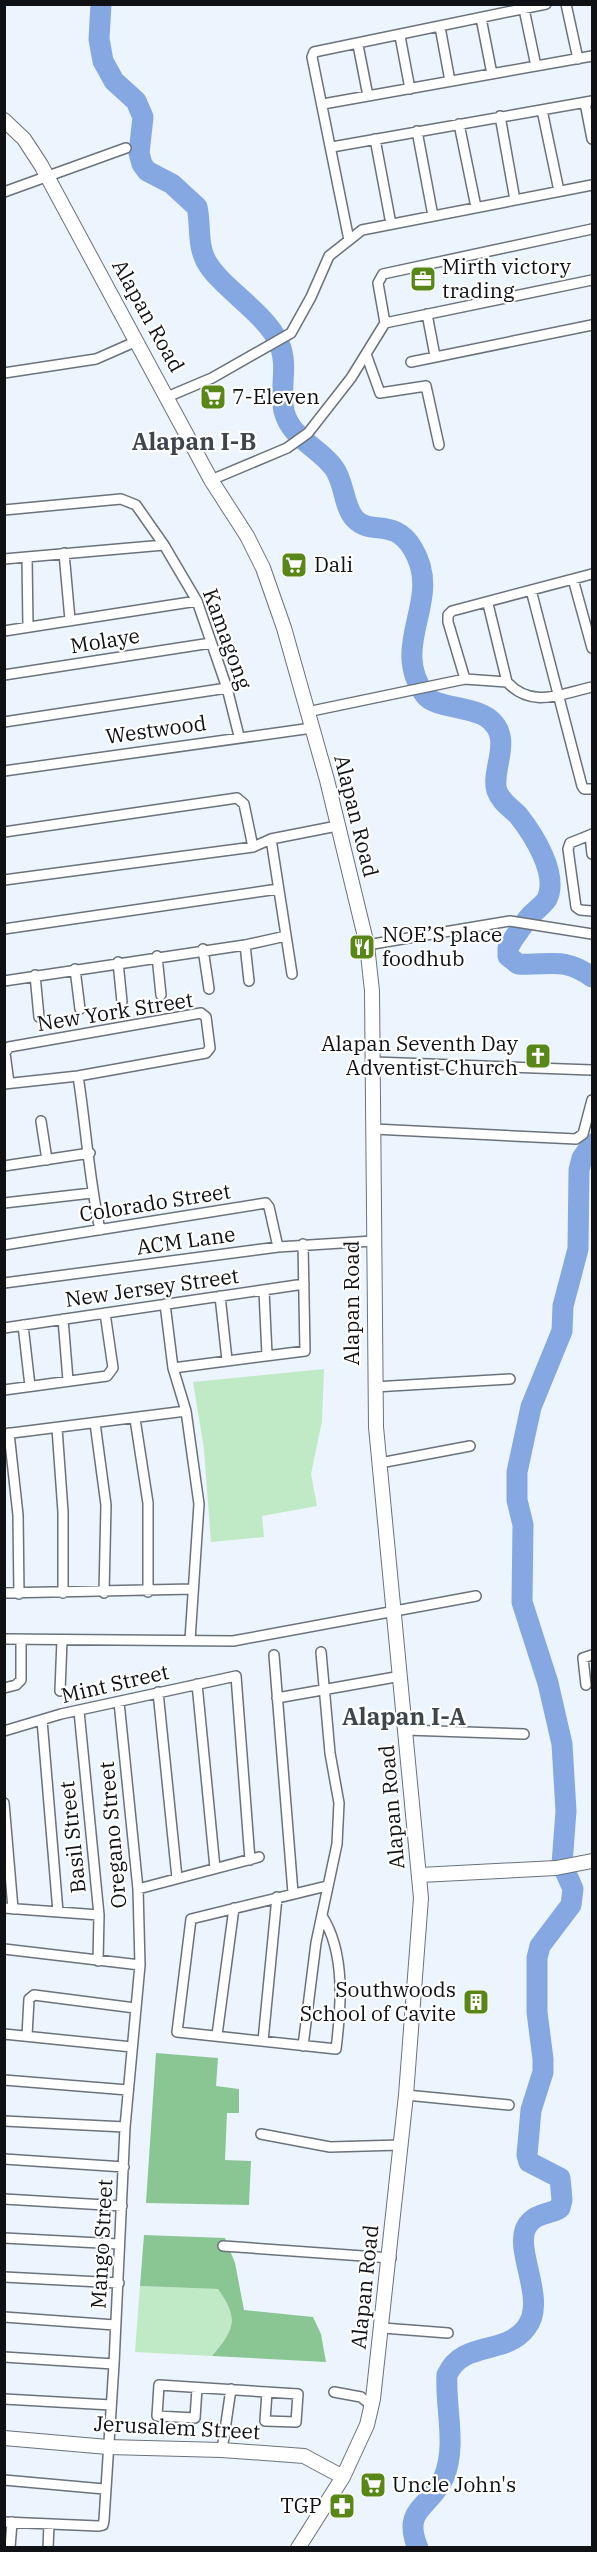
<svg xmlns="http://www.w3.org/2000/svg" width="597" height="2552" font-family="'IBM Plex Serif',serif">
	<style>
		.green { fill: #c0e9c5 }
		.forest { fill: #8ac693 }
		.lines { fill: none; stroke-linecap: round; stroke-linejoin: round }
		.river { stroke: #85a8e3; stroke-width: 21 }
		.street-casing { stroke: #6b727b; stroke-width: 12 }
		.secondary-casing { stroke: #6b727b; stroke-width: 16 }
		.street { stroke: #fff; stroke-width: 9 }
		.secondary { stroke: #fff; stroke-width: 14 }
		.labels { text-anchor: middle; stroke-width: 4.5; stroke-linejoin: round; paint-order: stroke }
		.poi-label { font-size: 21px; fill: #0f1115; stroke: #fff; text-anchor: start }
		.street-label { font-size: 21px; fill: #0f1115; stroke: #fff }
		.quarter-label { font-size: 24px; font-weight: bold; fill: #3e454d; stroke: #fff }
	</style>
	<rect width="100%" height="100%" fill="#ecf4fe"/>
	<path class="green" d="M324 1369 322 1421 311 1474 317 1506 262 1516 264 1537 211 1542 204 1449 193 1382Z
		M140 2286 218 2289C239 2319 235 2329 212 2356L135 2352Z"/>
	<path class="forest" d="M156 2053 218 2058 216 2086 239 2089V2113H227L225 2160 251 2161 249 2205 146 2203Z
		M144 2235 225 2238 235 2263 244 2310 313 2317 321 2334 326 2362 212 2356C235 2329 239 2319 218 2289L140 2286Z"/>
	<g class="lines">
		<path class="river" d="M101 4 99 39 103 61 114 81 136 101 143 117 139 153 142 164 147 171 172 184 197 207C201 224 197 244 206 261 220 287 266 313 279 343 289 366 279 388 284 411 291 439 319 447 334 468 345 483 343 506 355 519 371 536 394 517 413 549 444 601 388 643 425 695 434 708 472 706 488 718 515 738 490 770 497 791 501 802 510 807 518 815 533 834 559 874 547 899 543 905 536 910 531 915 524 923 518 932 512 941L508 948V956L518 964C550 966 563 956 592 977
			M418 2548C401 2508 431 2508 444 2477 457 2445 445 2408 447 2375 462 2340 505 2356 526 2328 550 2298 507 2242 531 2221 539 2213 551 2214 560 2208L562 2200 560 2178 529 2162 527 2155 531 2110 543 2072V2059L537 2012V1958L540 1946 571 1905 573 1889 562 1864 566 1811 562 1744 548 1683 522 1602 523 1525 517 1500V1472L531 1407 562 1331 563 1306 578 1249 579 1170 582 1158 592 1144"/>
		<g class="street-casing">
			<path id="street" d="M566 4 578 59
				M524 9 536 66
				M481 18 492 74
				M440 27 450 81
				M400 36 410 89
				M358 45 368 96
				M585 103 592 139
				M323 104 592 56
				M542 110 559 191
				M500 116 515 200
				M459 124 476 207
				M417 131 433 216
				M375 139 391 224
				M332 147 592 101
				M4 192 126 148
				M349 240 312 57 314 52 546 4
				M427 314 435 356
				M385 323 378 283 383 274 592 229
				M366 354 380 393 426 386 439 445
				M411 362 592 325
				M4 373 96 359 137 341
				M167 397 212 378 291 333 311 297 329 256 362 230 592 185
				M211 480 287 448 308 433 351 378 385 323 592 280
				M4 510 121 499 136 505 164 545 197 601 227 688 239 736
				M64 553 70 620
				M27 557 28 627
				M4 559 164 545
				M573 579 592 648
				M531 590 582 786 584 789H592
				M488 604 507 682
				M4 631 197 601
				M4 675 211 643
				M465 679 448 622V615L452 611 592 574
				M307 712 465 679 507 682C532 709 560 694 592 687
				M4 722 227 688
				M4 771 312 728
				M4 832 237 798 244 804 253 847
				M592 834 590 835 592 854
				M590 835 570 843 568 849 576 907 580 910 592 911
				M271 839 292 974
				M4 880 253 847 271 839 337 826
				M4 929 278 889
				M245 945 249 981
				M367 945 510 921 592 934
				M203 949 209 989
				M157 956 161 995
				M118 962 122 1002
				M75 969 80 1009
				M35 975 39 1017
				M4 981 245 945 286 936
				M374 1062 592 1070
				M78 1076C86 1127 89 1179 100 1230
				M4 1084 78 1076 206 1053 210 1048 206 1017 201 1013 9 1047 5 1053 9 1083
				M41 1121 47 1160
				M374 1129 576 1139 583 1134 592 1100
				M4 1166 90 1153
				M4 1203 92 1193
				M4 1245 266 1203 269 1207 278 1247
				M4 1283 278 1247 373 1241
				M264 1291 267 1355
				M220 1296 227 1360
				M165 1304 173 1368 186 1411
				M63 1319 68 1380
				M23 1325 30 1386
				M4 1328 304 1284
				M173 1368 305 1351 303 1244
				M374 1387 510 1379
				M4 1390 107 1376 113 1368 105 1313
				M135 1419 148 1503V1592
				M95 1423 106 1505 104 1593
				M57 1428 63 1512V1593
				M9 1433 18 1515 19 1594
				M4 1434 186 1411 199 1504 190 1640
				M380 1463 470 1446
				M4 1593 193 1589
				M4 1639 233 1641 476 1596
				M274 1655 293 1893
				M197 1684 215 1868
				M586 1685 583 1658 592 1655
				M4 1688 16 1685 21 1680V1640
				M60 1691 62 1640
				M158 1692 177 1878
				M277 1698 401 1676
				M79 1711 99 1915 98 1961
				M42 1720 58 1912
				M406 1730 524 1734
				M4 1731 61 1714 236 1676 250 1860
				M4 1803 13 1909
				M138 1889 259 1857
				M4 1908 99 1915
				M322 1916C346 1953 341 2008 336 2049L177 2032 191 1919 327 1886
				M4 1949 140 1965
				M4 2034 132 2047
				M217 2035 234 1908
				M27 2036 29 1999 34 1995 135 2008
				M263 2041 277 1897
				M303 2046 316 1943 337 1844 339 1803 330 1753 321 1652
				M4 2080 128 2090
				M406 2095 509 2105
				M4 2121 125 2127
				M261 2134 330 2147 400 2145
				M4 2159 124 2167
				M4 2199 122 2206
				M4 2238 119 2244
				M223 2246 391 2258
				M4 2277 119 2283
				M4 2317 115 2325
				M383 2328 448 2333
				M4 2357 114 2364
				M197 2388 195 2418 157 2416 159 2385 298 2394 296 2422 265 2421 267 2392
				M334 2392 361 2397 372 2406
				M4 2399 111 2405
				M222 2450 231 2389
				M4 2480 104 2489
				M4 2522 98 2526 103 2525 104 2520 114 2364 125 2127 140 1965 138 1889 119 1702
				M10 2548 12 2522
				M48 2548 49 2525"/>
		</g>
		<g class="secondary-casing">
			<path id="secondary" d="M4 120 24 139 41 165 211 480 247 536 263 568 284 628 327 780 367 945 372 991 376 1427 421 1898 406 2095 373 2399 367 2425 343 2477 298 2548
				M420 1875 556 1868 592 1861
				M4 2438 108 2447 222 2450 304 2456 343 2477"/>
		</g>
		<use href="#street" class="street"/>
		<use href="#secondary" class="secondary"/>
	</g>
	<defs>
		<g id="office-square" transform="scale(1.35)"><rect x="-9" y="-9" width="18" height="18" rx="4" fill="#598717" stroke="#fff"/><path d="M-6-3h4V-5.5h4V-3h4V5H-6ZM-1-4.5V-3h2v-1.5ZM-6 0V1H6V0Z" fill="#fff"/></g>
		<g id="supermarket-square" transform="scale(1.35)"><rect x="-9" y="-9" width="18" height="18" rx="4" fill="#598717" stroke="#fff"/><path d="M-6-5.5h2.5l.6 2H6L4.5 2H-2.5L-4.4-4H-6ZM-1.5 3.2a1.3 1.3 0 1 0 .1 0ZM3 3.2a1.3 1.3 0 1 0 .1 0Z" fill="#fff"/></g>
		<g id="restaurant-square" transform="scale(1.35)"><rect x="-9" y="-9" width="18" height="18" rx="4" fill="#598717" stroke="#fff"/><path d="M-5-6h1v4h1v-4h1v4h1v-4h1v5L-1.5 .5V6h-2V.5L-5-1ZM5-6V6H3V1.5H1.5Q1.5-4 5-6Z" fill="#fff"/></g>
		<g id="church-square" transform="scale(1.35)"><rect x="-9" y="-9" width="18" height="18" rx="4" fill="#598717" stroke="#fff"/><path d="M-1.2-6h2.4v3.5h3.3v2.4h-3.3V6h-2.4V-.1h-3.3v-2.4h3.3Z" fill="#fff"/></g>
		<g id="building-square" transform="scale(1.35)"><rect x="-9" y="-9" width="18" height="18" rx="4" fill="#598717" stroke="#fff"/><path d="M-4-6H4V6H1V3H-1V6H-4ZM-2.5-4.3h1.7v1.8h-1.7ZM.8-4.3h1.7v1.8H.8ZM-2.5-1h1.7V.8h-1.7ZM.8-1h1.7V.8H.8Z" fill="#fff"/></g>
		<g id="pharmacy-square" transform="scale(1.35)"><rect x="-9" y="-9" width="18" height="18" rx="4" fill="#598717" stroke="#fff"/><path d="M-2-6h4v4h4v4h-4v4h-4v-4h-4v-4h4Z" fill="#fff"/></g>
	</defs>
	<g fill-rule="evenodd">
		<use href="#office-square" x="423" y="279"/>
		<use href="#supermarket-square" x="213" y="397"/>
		<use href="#supermarket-square" x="294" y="565"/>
		<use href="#restaurant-square" x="362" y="947"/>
		<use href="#church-square" x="538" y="1056"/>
		<use href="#building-square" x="476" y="2002"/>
		<use href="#supermarket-square" x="373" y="2485"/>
		<use href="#pharmacy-square" x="342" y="2506"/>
	</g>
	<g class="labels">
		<g class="poi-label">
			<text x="442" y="274">Mirth victory<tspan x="442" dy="24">trading</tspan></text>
			<text x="232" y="404">7-Eleven</text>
			<text x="314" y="572">Dali</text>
			<text x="382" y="942">NOE’S place<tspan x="382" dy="24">foodhub</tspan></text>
			<text x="518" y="1051" text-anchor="end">Alapan Seventh Day<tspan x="518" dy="24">Adventist Church</tspan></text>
			<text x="456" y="1997" text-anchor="end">Southwoods<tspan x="456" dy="24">School of Cavite</tspan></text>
			<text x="392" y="2492">Uncle John's</text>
			<text x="322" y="2513" text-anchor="end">TGP</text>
		</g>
		<g class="street-label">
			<text transform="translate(148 316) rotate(61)" y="7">Alapan Road</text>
			<text transform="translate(227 639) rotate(70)" y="7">Kamagong</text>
			<text transform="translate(105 641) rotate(-9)" y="7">Molaye</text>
			<text transform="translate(156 730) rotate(-8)" y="7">Westwood</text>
			<text transform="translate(356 816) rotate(76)" y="7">Alapan Road</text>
			<text transform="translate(115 1012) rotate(-9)" y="7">New York Street</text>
			<text transform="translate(155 1203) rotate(-9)" y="7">Colorado Street</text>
			<text transform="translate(186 1241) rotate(-8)" y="7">ACM Lane</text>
			<text transform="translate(152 1288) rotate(-8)" y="7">New Jersey Street</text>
			<text transform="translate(352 1303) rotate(-90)" y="7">Alapan Road</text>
			<text transform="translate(115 1684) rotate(-13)" y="7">Mint Street</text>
			<text transform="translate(392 1807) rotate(-95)" y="7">Alapan Road</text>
			<text transform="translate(113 1835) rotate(-95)" y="7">Oregano Street</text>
			<text transform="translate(73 1837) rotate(-96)" y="7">Basil Street</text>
			<text transform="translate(102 2244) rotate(-87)" y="7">Mango Street</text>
			<text transform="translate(365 2287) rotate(-84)" y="7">Alapan Road</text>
			<text transform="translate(177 2428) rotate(3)" y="7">Jerusalem Street</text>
		</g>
		<g class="quarter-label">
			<text x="194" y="450">Alapan I-B</text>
			<text x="404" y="1725">Alapan I-A</text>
		</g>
	</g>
	<rect width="597" height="2552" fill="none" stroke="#0f1115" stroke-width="12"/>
</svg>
